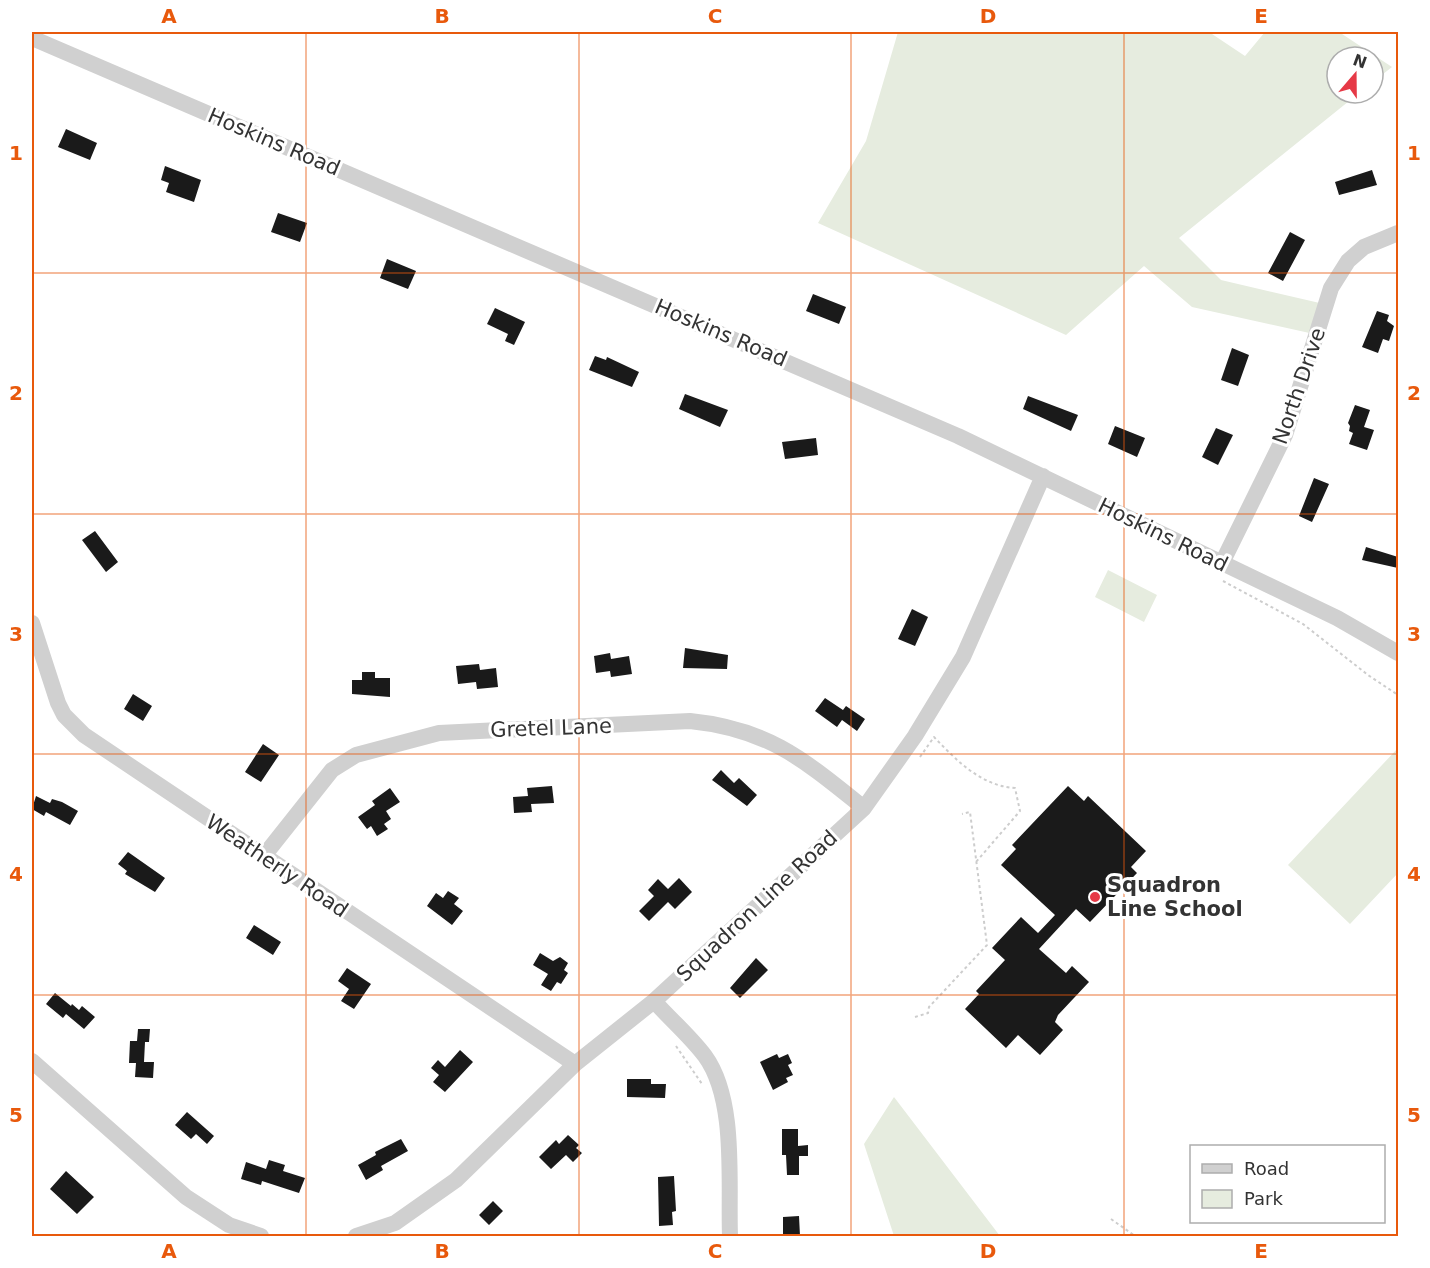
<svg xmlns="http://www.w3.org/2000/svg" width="1430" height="1268" font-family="'DejaVu Sans',sans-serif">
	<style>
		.green { fill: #e6ecdf }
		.building { fill: #1a1a1a }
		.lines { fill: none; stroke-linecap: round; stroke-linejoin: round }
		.path { stroke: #cdcdcd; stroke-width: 2; stroke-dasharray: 3 3; stroke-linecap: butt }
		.minor { stroke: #d0d0d0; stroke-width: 16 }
		.grid { fill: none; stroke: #e8590c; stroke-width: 1.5; stroke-opacity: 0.55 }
		.poi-dot { fill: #e63946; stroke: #fff; stroke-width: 2 }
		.labels { text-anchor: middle; stroke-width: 6; stroke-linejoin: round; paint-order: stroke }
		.street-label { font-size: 21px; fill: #333; stroke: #fff }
		.poi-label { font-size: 21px; font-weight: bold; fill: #333; stroke: #fff; text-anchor: start }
		.neatline { fill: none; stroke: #e8590c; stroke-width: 2 }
		.grid-label { font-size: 20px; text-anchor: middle; font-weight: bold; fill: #e8590c }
	</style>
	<rect width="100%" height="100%" fill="#fff"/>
	<path class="green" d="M898 32H1209L1245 56 1265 32H1339L1392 67 1373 82V57H1337V93H1359L1179 238 1221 280 1324 304 1314 334 1192 307 1144 266 1066 335 818 223 866 141Z
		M1108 570 1157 595 1144 622 1095 597Z
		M1398 748V873L1350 924 1288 865Z
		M894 1097 1000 1236H894L864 1144Z"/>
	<path class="building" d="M66 129 97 143 90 160 58 147Z
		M165 166 201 180 194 202 166 192 169 183 161 180Z
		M1372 170 1377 185 1339 195 1335 182Z
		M278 213 307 223 300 242 271 232Z
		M1290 232 1305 240 1283 281 1268 273Z
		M387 259 416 271 408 289 380 278Z
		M813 294 846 307 839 324 806 311Z
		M495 308 525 322 514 345 505 341 508 334 487 324Z
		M1377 311 1389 315 1387 321 1394 326 1389 341 1383 339 1378 353 1362 347Z
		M1232 348 1249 355 1238 386 1221 380Z
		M595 356 606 360 607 357 639 372 632 387 589 370Z
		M685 394 728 410 720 427 679 409Z
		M1028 396 1078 415 1071 431 1023 409Z
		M1355 405 1370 410 1364 427 1374 430 1367 450 1349 444 1353 433 1349 431 1350 426 1348 423Z
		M1115 426 1145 438 1137 457 1108 444Z
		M1216 428 1233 435 1218 465 1202 457Z
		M816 438 818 455 785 459 782 442Z
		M1314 478 1329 484 1312 522 1299 516Z
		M95 531 118 562 106 572 82 540Z
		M1366 547 1398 557V568L1362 560Z
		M912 609 928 617 915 646 898 639Z
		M685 648 728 655 727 669 683 668Z
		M610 653 611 659 629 656 632 674 611 677 610 671 596 673 594 656Z
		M479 664 480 670 496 668 498 687 477 689 476 682 458 684 456 666Z
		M362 672H375V678H390V697L352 694V680H362Z
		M133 694 152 706 143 721 124 709Z
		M825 698 843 710 846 706 865 719 857 731 842 720 837 727 815 711Z
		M263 744 279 755 261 782 245 772Z
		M721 770 734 783 739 778 757 795 747 806 712 780Z
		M552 786 554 803 531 804 532 812 514 813 513 797 528 796 527 788Z
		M1068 786 1084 801 1088 796 1146 851 1131 867 1137 873 1090 922 1076 909 1039 949 1066 973 1072 966 1089 982 1058 1015 1055 1022 1063 1030 1040 1055 1018 1035 1006 1048 965 1009 979 994 976 991 1005 960 992 948 1021 917 1038 933 1055 915 1001 865 1016 849 1012 845Z
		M390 788 400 802 386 811 391 819 384 824 388 829 377 836 371 826 367 829 358 817 375 805 372 801Z
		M36 796 50 803 52 799 62 802 78 811 70 825 46 812 44 816 32 809Z
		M128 852 165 878 155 892 125 874 127 871 118 864Z
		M679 878 692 892 675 909 668 902 649 921 639 911 654 896 648 890 658 879 668 889Z
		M448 891 459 898 454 904 463 911 452 925 427 906 436 893 443 898Z
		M254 925 281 942 273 955 246 938Z
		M540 953 553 961 560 957 568 963 564 970 568 973 561 984 557 982 551 991 541 985 548 974 533 965Z
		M756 958 768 970 740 998 730 988Z
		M347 968 371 984 354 1009 341 1001 349 989 338 981Z
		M55 993 71 1006 72 1004 79 1010 82 1006 95 1017 84 1029 66 1014 63 1018 46 1004Z
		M138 1029H150L149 1042H145L144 1062H154L153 1078 135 1077 136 1063H129L130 1041H137Z
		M460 1050 473 1062 445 1092 433 1082 439 1075 431 1068 438 1060 445 1067Z
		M777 1054 779 1058 788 1054 792 1063 788 1065 793 1075 786 1078 788 1082 773 1090 760 1062Z
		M627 1079H651V1084H666L665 1098 627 1097Z
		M187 1112 214 1136 207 1144 196 1134 191 1139 175 1125Z
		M782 1129H798V1146L808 1145V1156H799V1175H787L786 1155H782Z
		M568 1135 579 1145 576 1148 582 1153 573 1162 566 1155 551 1169 539 1157 556 1140 559 1144Z
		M401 1139 408 1151 381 1166 383 1170 366 1180 358 1165 376 1155 375 1152Z
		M269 1160 285 1165 283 1171 305 1178 299 1193 262 1181 261 1185 241 1179 246 1162 266 1169Z
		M66 1171 94 1197 77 1214 50 1189Z
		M674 1176 676 1211 672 1212 673 1225 659 1226 658 1177Z
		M493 1201 503 1211 489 1225 479 1215Z
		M799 1216 800 1236H783V1217Z"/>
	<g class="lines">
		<path class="path" d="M1223 581 1303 624 1368 675 1398 695
			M920 757 934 737C956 760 981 786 1015 788L1020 811 976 862
			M915 1017 928 1013 929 1007 987 945 970 812 962 814
			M676 1046 702 1084
			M1111 1219 1135 1236"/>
		<path class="minor" d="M32 38 958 436 1337 618 1398 653
			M1222 563 1285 435 1331 288 1348 261 1364 247 1398 233
			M32 623 58 703 64 715 84 735 575 1064
			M263 857 332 770 356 755 439 733 690 721C769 729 804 760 864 808
			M654 1001C670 1019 690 1036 705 1056 737 1100 728 1183 730 1236
			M32 1061 186 1197 229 1225 261 1236
			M356 1236 395 1223 456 1180 575 1064 654 1001 864 808 915 736 963 657 1043 476"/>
	</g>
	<path class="grid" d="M306 32V1236M579 32V1236M851 32V1236M1124 32V1236M32 273H1398M32 514H1398M32 754H1398M32 995H1398"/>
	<circle class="poi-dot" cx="1095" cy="897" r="6"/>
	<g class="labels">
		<g class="street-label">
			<text transform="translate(274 142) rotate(23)" y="7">Hoskins Road</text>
			<text transform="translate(721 333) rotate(23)" y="7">Hoskins Road</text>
			<text transform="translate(1299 386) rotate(-71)" y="7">North Drive</text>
			<text transform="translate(1163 535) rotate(26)" y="7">Hoskins Road</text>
			<text transform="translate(551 728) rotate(-2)" y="7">Gretel Lane</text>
			<text transform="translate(277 866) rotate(34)" y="7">Weatherly Road</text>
			<text transform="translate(757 906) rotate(-43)" y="7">Squadron Line Road</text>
		</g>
		<g class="poi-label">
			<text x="1107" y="892">Squadron<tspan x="1107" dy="24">Line School</tspan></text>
		</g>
	</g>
	<rect width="1430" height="1268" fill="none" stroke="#ffffff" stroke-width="66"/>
	<rect x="1190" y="1145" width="195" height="78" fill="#ffffff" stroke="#adadad" stroke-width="1.5"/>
	<rect x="1202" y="1164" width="30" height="9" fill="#d0d0d0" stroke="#adadad" stroke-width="1.5"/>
	<text x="1244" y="1175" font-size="18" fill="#333333">Road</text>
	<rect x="1202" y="1190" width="30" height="18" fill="#e6ecdf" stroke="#adadad" stroke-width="1.5"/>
	<text x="1244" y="1205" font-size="18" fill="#333333">Park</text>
	<g transform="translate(1355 75) rotate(20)"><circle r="28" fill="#ffffff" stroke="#adadad" stroke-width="1.5"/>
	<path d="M0-4.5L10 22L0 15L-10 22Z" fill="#e63946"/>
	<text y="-9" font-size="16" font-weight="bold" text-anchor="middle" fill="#333333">N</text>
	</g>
	<rect x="33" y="33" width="1364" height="1202" class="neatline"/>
	<g class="grid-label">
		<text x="169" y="23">A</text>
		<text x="442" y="23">B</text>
		<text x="715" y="23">C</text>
		<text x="988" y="23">D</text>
		<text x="1261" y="23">E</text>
		<text x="16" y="160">1</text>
		<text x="1414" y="160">1</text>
		<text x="16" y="400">2</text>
		<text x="1414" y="400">2</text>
		<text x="16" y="641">3</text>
		<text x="1414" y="641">3</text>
		<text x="16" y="881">4</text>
		<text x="1414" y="881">4</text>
		<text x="16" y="1122">5</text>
		<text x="1414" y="1122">5</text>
		<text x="169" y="1258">A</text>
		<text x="442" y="1258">B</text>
		<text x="715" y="1258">C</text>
		<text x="988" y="1258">D</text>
		<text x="1261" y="1258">E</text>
	</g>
</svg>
